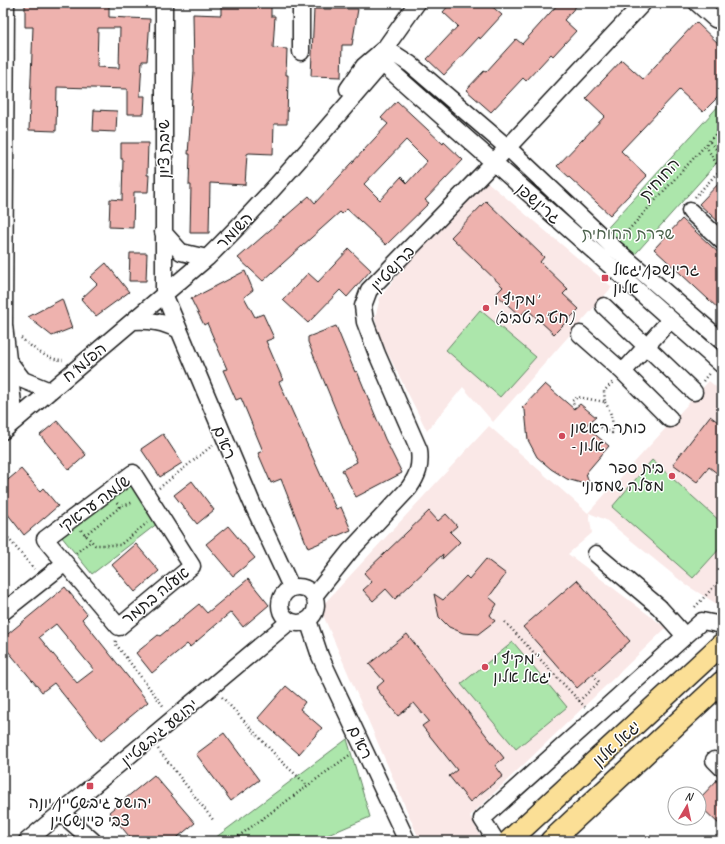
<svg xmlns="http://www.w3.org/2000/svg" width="725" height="844" font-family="Caveat,'Playpen Sans Hebrew',sans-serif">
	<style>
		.built { fill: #fae8e7 }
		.green { fill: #ace6ab; stroke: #648164 }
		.building { fill: #eeb2ae; stroke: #1c1c1c; fill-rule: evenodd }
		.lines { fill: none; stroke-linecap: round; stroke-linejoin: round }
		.minor-casing { stroke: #1c1c1c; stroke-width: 19 }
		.major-casing { stroke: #1c1c1c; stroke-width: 24 }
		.path { stroke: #1c1c1c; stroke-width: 2.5; stroke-dasharray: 1 3; stroke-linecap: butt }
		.minor { stroke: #fff; stroke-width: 16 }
		.major { stroke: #fbdf96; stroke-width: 21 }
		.poi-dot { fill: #d1495b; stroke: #fff; stroke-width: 1.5 }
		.labels { text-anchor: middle; stroke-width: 3; stroke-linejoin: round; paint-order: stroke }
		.street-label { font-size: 16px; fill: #1c1c1c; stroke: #fff }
		.park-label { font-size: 16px; fill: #4e634e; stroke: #fff }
		.poi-label { font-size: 16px; fill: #1c1c1c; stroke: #fff; text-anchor: start }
	</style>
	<rect width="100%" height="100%" fill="#fff"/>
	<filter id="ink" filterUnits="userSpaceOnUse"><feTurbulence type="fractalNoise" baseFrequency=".025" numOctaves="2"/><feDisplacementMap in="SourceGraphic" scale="8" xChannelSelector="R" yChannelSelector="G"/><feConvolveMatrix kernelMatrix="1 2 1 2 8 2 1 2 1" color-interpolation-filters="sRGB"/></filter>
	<g filter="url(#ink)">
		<path class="built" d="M485 180 612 287 493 422 463 387 427 431 380 338 375 318 380 298 402 269Z
			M709 381 722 392V607L686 585 606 520 589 513 592 533 568 554 666 628 470 816 483 841H420L320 608 489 426 588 513Z"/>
		<path class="green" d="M722 102V157L629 261 601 235Z
			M480 310 536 357 500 397 446 350Z
			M652 460 722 523V546L693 578 612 507Z
			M132 484 158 523 92 574 61 536Z
			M513 642 567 707 516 749 461 684Z
			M347 739 370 817 314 841H211Z"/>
		<path class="building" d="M25 3H109V17L150 19 147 61H142L140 96H145L144 114H127V89L57 87 56 131 29 130 33 27H25ZM98 28H120L119 68 97 67Z
			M221 3H271V16H275L273 48 287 49 286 75H288L287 124H274L273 154 249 153 247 154 245 185 210 183 209 233H190L191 185H189L190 154H188L194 71 193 14 221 15Z
			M451 3H488L502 15 480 39 479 37 444 75 427 59 458 26 443 12Z
			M559 3H579L564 20 576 31 553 56 551 54 526 81 523 78 491 112 466 90 484 71 486 72 516 39 522 44Z
			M314 9H358L352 45H342L341 77 311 76Z
			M696 22 722 47V93L703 112 679 90 621 151 647 176 610 215 557 166 605 116 586 98 622 60 643 79Z
			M397 101 443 144 444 142 463 160 425 200 429 203 386 245 347 209 342 214 340 212 263 281 238 258 309 196 315 203 388 124 381 118ZM406 140 427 161 407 183 401 177 380 200 364 184Z
			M94 110 117 111 116 132 93 131Z
			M121 143H148L147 175H149L148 192H134L133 228 109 227 110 199 122 200 123 159H121Z
			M722 180V225L699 204Z
			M486 201 544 257 540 262 568 289 563 294 579 309 554 334 527 309 520 316 496 294 503 287 451 237Z
			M682 219 722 256V312L654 249Z
			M349 249 371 270 347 297 340 290 308 323 283 300 308 273 318 282Z
			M130 253H147L146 281H129Z
			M106 263 129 292 96 316 81 299 97 284 90 277Z
			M245 271 253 290 244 297 255 317 263 314 274 338 266 341 283 380 279 382 336 509 341 507 351 530 308 548 281 479 271 483 258 453 263 451 241 398 236 400 223 370 227 369 207 323 204 325 191 299Z
			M62 299 72 328 52 336 28 317Z
			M336 326 355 372 357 371 385 439 402 473 356 497 342 470 357 462 308 342V337Z
			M545 384 574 409 580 404 596 417 585 426 609 446 586 473 589 483H581L567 479 551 469 537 457 528 440 525 410 522 408Z
			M710 416 722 425V477L709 467 697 482 673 464Z
			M57 421 86 455 69 470 40 435Z
			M163 434 182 463 160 477 141 449Z
			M21 469 40 491 43 488 58 506 24 535 3 508V484Z
			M192 481 214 510 197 524 174 495Z
			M429 511 438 521 446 514 457 526 450 532 460 542 442 559 443 554 395 599 386 589 373 601 363 590 372 582 364 573Z
			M228 526 255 558 233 576 206 544Z
			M136 544 159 571 135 592 112 565Z
			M486 559 506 574 489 597 497 604 490 615 495 621 478 634 463 633 449 627 439 617 434 594 443 600 466 576 469 579Z
			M248 579 269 605 243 627 231 612 190 647 187 644 152 673 136 653 158 635 160 636 199 604 207 613Z
			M577 580 630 641 577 688 523 627Z
			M65 587 87 614 82 619 148 702 101 741 54 683 42 692 3 645V638ZM56 624 94 670 77 683 39 637Z
			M407 634 504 758 495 765 503 776 470 802 449 776 457 770 422 726 429 721 414 703 398 716 376 688 384 681 369 664Z
			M286 686 305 702 300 709 322 728 299 754 258 718Z
			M224 733 259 780 231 801 196 754Z
			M154 775 195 823 173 841H133L109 812Z
			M720 777H722V827L699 805V799Z"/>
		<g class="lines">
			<g class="minor-casing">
				<path id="minor" d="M6 3 4 325 15 421
					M164 3V294L252 503 291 587
					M301 3V52
					M697 3 715 19 722 21
					M385 48 410 64 508 148 613 247 722 341
					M375 57 722 365
					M348 89 364 66 385 48 417 3
					M690 211 722 241
					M163 232 181 252 207 258
					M604 306 694 392
					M133 321C151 320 163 322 179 330
					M580 334 623 372 670 419
					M7 359 23 380 50 391
					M623 372 670 320
					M3 431 207 258C269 197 325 130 381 65L385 48
					M133 473 192 566 119 627 45 539Z
					M596 554 659 607 685 636
					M280 605a18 18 0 1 1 36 0a18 18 0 1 1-36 0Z
					M314 596 350 551 409 488C418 475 421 466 419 450L377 354 365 322 363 306 369 290 493 163 643 3
					M3 612 65 563
					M308 620 320 656 407 841
					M714 760 722 768
					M61 813 93 841
					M27 841 290 621
					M496 841 482 819 702 621 722 625"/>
			</g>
			<g class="major-casing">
				<path id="major" d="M509 841 722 644
					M551 841 722 682"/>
			</g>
			<path class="path" d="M710 142 722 156
				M695 197 720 170 706 146
				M623 236 722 127
				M21 338C33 348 47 360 63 360
				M703 381 710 372
				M575 408 572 401 578 397 605 402 604 391 613 382
				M590 422 612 433C614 421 611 412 605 402
				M159 488 213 445
				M117 503 120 507 134 502
				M81 530 95 545H120L147 523
				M3 532 34 569
				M85 535 120 507
				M76 553 91 541
				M695 607 722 578
				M505 622 585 707
				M116 641 115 643 164 707
				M222 697 281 761 308 786
				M579 701 599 682 593 674
				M158 749 214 821
				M232 841 351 754"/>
			<use href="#minor" class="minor"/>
			<use href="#major" class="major"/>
		</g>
	</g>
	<g class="poi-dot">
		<rect x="601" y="274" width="8" height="8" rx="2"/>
		<circle cx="486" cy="308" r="4"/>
		<circle cx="562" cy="436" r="4"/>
		<circle cx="672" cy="476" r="4"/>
		<circle cx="485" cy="667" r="4"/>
		<rect x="86" y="782" width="8" height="8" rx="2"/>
	</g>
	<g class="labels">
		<g class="street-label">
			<text transform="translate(163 149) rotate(-90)" y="6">שיבת ציון</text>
			<text transform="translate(659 179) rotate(-48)" y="6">החוחית</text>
			<text transform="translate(539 203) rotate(41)" y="6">גרינשפן</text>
			<text transform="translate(234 230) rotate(-46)" y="6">השומר</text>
			<text transform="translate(392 268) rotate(-47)" y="6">ברנשטיין</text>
			<text transform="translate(84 362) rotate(-40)" y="6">הפלמ"ח</text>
			<text transform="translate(225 442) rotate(67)" y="6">רא"ם</text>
			<text transform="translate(94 503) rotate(-36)" y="6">שלמה עראקי</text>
			<text transform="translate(155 595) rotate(-39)" y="6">אעלה בתמר</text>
			<text transform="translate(159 732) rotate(-40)" y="6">יהושע גיבשטיין</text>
			<text transform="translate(361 742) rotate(64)" y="6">רא"ם</text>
			<text transform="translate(616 743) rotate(-43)" y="6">יגאל אלון</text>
		</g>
		<g class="park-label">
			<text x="628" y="239">שדרת החוחית</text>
		</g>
		<g class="poi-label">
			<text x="613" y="275">גרינשפן/יגאל<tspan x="613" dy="18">אלון</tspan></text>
			<text x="494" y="305">מקיף ו'<tspan x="494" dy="18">(חט"ב טביב)</tspan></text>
			<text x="570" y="433">כותר ראשון<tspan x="570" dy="18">- אלון</tspan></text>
			<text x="664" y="473" text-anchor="end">בית ספר<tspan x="664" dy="18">מעלה שמעוני</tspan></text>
			<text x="493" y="664">מקיף ו'<tspan x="493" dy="18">יגאל אלון</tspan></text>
			<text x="90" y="808" text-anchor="middle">יהושע גיבשטיין/יונה<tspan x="90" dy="18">צבי פיינשטיין</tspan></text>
		</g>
	</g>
	<rect width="725" height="844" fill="none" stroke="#fff" stroke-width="16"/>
	<rect x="8" y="8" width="709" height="828" fill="none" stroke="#1c1c1c" stroke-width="1.5" filter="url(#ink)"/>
	<g transform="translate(687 806) rotate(9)"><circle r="19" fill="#ffffff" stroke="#a4a4a4"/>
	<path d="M0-3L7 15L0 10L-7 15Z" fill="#d1495b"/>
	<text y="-6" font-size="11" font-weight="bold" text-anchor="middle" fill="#1c1c1c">N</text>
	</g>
</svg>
